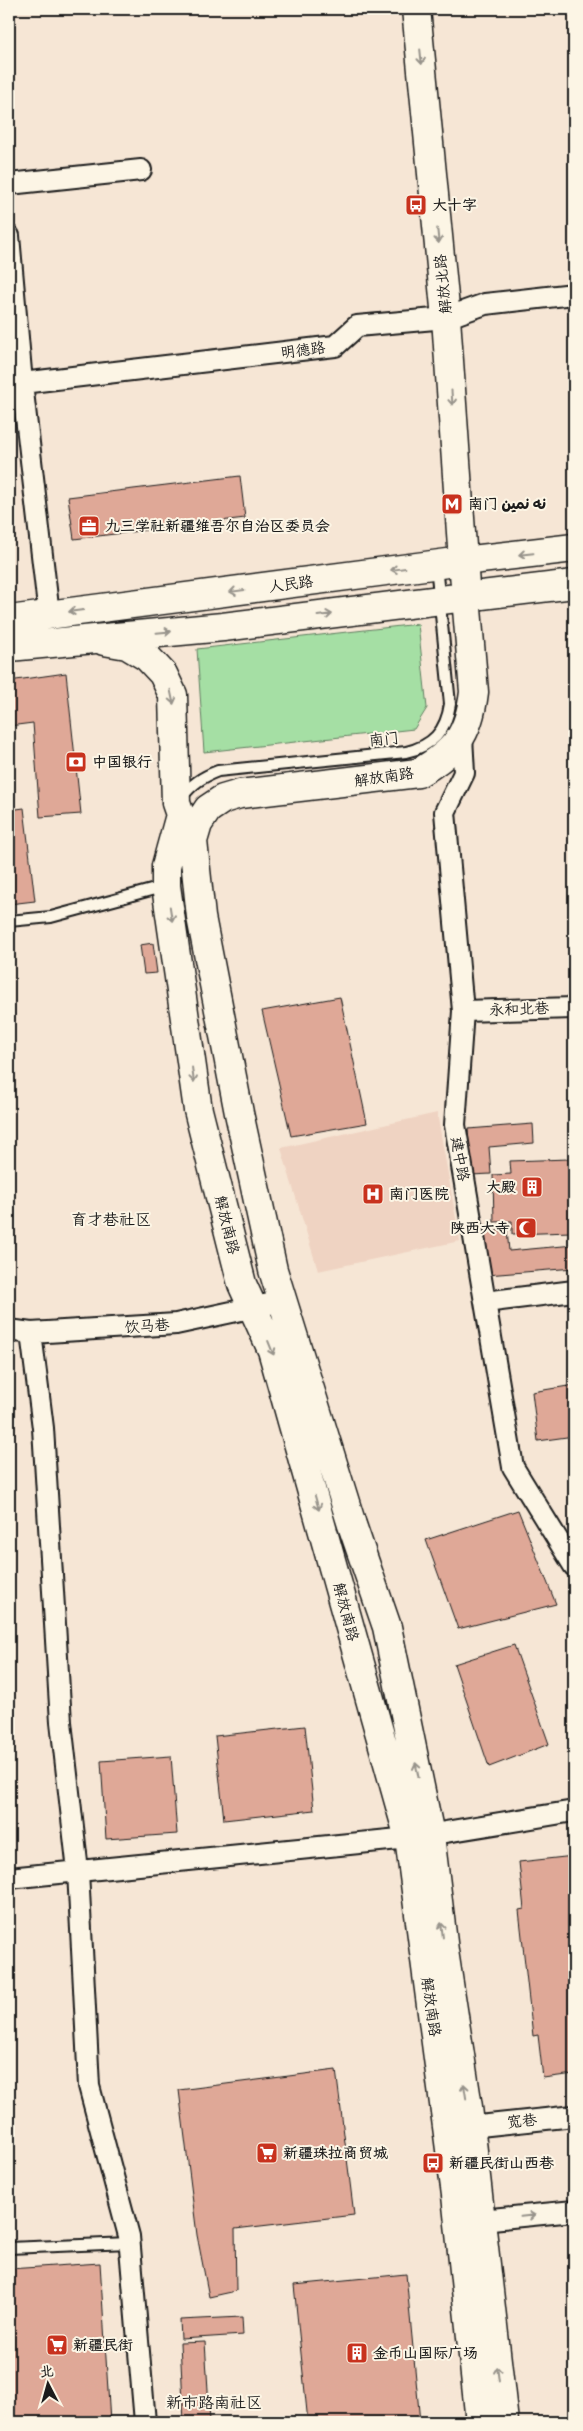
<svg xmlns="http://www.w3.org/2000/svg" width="583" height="2431" font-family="'Patrick Hand','Playpen Sans Arabic','LXGW WenKai TC',sans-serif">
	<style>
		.built { fill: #efd3c2 }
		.green { fill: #a5dfa4; stroke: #607e60 }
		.building { fill: #dfa897; stroke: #1c1c1c }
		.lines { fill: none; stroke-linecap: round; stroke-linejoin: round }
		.service-casing { stroke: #1c1c1c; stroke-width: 14 }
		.minor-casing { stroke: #1c1c1c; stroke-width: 24 }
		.secondary-casing { stroke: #1c1c1c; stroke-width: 31 }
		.primary-casing { stroke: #1c1c1c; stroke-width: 31 }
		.service { stroke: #fcf5e5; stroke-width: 10 }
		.minor { stroke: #fcf5e5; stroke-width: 20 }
		.secondary { stroke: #fcf5e5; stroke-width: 28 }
		.primary { stroke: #fcf5e5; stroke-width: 28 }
		.oneway { stroke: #97938b }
		.labels { text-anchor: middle; stroke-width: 4; stroke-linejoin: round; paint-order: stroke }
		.poi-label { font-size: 15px; font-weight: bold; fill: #1c1c1c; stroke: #fcf5e5; text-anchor: start }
		.street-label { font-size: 15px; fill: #1c1c1c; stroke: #fcf5e5 }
		.neighbourhood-label { font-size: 16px; fill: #1c1c1c; stroke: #fcf5e5 }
	</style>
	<rect width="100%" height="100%" fill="#f6e6d5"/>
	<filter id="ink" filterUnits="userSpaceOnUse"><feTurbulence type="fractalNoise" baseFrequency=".02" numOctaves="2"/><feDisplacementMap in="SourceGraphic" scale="10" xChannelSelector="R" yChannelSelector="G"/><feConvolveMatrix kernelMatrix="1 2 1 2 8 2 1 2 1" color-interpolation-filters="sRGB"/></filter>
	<g filter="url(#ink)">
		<path class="built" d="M437 1113 460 1241 318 1271 281 1148Z"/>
		<path class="green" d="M418 624 427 708 414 729 204 752 197 649Z"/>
		<path class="building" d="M240 476 245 518 74 539 68 497Z
			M66 673 81 814 40 817 33 723 9 726V681Z
			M24 808 35 901 9 904V810Z
			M153 943 157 973 144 974 140 945Z
			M340 997 367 1123 291 1136 262 1011Z
			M533 1124 534 1143 489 1147 491 1174 471 1175 468 1129Z
			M569 1159 571 1232 512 1234V1221L494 1222 493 1175 511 1174 510 1161Z
			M507 1230 509 1251 574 1245V1268L487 1275 484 1232Z
			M574 1385V1436L538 1441 532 1392Z
			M518 1510 556 1604 458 1629 426 1540Z
			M514 1645 549 1744 489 1767 454 1664Z
			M305 1726 314 1810 224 1820 215 1736Z
			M171 1756 177 1834 106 1839 101 1761Z
			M574 1856V2074L543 2078 538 2035 533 2036 519 1910 524 1909 519 1862Z
			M336 2070 354 2215 235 2229 236 2291 209 2297 197 2235 179 2090Z
			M100 2263 110 2422H9V2269Z
			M406 2274 420 2422H308L294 2285Z
			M242 2317 243 2335 181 2339 180 2320Z
			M205 2342 210 2422H184L180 2343Z"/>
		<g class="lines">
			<g class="service-casing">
				<path id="service" d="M182 797C192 784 202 777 218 771L406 752C432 746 446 732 450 704L436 565
					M9 921 51 917 166 886
					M9 2248 129 2243"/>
			</g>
			<g class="minor-casing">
				<path id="minor" d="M9 184 141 170
					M9 236 22 383 49 615
					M22 383 335 346 357 326 446 318 485 304 574 294
					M462 737 464 773 445 812 463 1011 455 1125 513 1467 574 1566
					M463 1011 574 1008
					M485 1302 574 1291
					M9 1330 31 1333 176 1324 283 1301
					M31 1333 43 1428 61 1722 78 1871 89 2086 129 2236 145 2422
					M9 1878 409 1838 574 1811
					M470 2127 574 2116
					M481 2220 574 2211"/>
			</g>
			<g class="secondary-casing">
				<path id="secondary" d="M9 620 463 561 474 692C469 735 455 752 418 773L240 794 223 799 208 809 198 824 193 841 201 917 239 1113 273 1270 352 1525 387 1627 430 1835 444 1951 468 2107 504 2422
					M104 641 127 645 147 657 163 674 173 695 176 803 186 832
					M9 647 223 627 465 597
					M180 815 166 866V886L198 1110 242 1284 272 1350 409 1838 456 2195 480 2422"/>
			</g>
			<g class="primary-casing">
				<path id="primary" d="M416 9 446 318 463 561 574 548
					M465 597 574 584"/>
			</g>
			<use href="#service" class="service"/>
			<use href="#minor" class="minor"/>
			<use href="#secondary" class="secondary"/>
			<use href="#primary" class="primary"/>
		</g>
		<defs><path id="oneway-shaft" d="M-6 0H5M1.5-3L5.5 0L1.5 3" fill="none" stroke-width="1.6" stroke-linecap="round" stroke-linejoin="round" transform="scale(1.25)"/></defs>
		<g class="oneway">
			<use href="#oneway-shaft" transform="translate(421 57) rotate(84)"/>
			<use href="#oneway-shaft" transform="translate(438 236) rotate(84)"/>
			<use href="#oneway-shaft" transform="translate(452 398) rotate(86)"/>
			<use href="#oneway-shaft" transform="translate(526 554) rotate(174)"/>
			<use href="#oneway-shaft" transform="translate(398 569) rotate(172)"/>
			<use href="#oneway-shaft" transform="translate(237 591) rotate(172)"/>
			<use href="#oneway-shaft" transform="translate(76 611) rotate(173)"/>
			<use href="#oneway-shaft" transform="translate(325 615) rotate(-7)"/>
			<use href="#oneway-shaft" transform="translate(164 632) rotate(-5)"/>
			<use href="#oneway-shaft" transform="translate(172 697) rotate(78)"/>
			<use href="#oneway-shaft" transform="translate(171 914) rotate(81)"/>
			<use href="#oneway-shaft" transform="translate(193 1075) rotate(83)"/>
			<use href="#oneway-shaft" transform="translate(271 1348) rotate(68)"/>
			<use href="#oneway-shaft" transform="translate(317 1503) rotate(74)"/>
			<use href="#oneway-shaft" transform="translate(417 1770) rotate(-102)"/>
			<use href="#oneway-shaft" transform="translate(442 1930) rotate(-97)"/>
			<use href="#oneway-shaft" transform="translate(465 2091) rotate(-99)"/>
			<use href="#oneway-shaft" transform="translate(528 2216) rotate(-6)"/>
			<use href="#oneway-shaft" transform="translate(498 2374) rotate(-97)"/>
		</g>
	</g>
	<defs>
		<g id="bus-square" transform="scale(1.125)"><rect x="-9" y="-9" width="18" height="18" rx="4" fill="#c8321e" stroke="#fcf5e5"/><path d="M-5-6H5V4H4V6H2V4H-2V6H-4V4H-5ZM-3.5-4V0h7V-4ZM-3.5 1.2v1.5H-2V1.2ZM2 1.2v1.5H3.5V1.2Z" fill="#fff"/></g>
		<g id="metro-square" transform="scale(1.125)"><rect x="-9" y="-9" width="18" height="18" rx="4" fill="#c8321e" stroke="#fcf5e5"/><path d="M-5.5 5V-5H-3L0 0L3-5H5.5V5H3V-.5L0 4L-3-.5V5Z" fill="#fff"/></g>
		<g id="office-square" transform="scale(1.125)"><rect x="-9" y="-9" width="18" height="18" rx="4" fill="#c8321e" stroke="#fcf5e5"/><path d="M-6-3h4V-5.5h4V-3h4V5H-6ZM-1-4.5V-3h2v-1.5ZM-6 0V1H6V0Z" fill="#fff"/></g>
		<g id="bank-square" transform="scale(1.125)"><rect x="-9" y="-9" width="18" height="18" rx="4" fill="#c8321e" stroke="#fcf5e5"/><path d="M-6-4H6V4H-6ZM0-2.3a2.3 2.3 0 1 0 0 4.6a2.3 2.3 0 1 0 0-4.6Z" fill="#fff"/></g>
		<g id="building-square" transform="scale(1.125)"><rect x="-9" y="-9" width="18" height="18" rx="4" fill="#c8321e" stroke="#fcf5e5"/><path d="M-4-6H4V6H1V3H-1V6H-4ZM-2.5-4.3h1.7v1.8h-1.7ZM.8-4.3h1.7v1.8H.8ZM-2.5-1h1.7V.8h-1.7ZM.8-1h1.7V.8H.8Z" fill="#fff"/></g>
		<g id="hospital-square" transform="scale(1.125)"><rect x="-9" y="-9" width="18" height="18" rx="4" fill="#c8321e" stroke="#fcf5e5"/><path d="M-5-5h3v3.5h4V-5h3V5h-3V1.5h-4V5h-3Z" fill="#fff"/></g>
		<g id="mosque-square" transform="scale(1.125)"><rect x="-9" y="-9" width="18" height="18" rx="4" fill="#c8321e" stroke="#fcf5e5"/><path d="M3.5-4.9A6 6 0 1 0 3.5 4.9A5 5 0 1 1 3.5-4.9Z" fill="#fff"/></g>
		<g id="supermarket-square" transform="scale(1.125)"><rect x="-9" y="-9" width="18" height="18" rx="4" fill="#c8321e" stroke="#fcf5e5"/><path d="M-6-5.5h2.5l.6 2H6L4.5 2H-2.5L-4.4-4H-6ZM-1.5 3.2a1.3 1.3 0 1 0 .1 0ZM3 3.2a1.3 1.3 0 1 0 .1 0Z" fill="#fff"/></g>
	</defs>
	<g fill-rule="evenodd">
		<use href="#bus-square" x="416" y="205"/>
		<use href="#metro-square" x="452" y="504"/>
		<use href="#office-square" x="89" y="526"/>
		<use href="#bank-square" x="76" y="762"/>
		<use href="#building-square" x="532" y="1187"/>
		<use href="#hospital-square" x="373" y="1194"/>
		<use href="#mosque-square" x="526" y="1228"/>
		<use href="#supermarket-square" x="267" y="2153"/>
		<use href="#bus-square" x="433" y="2163"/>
		<use href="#supermarket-square" x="57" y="2345"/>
		<use href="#building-square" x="357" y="2353"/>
	</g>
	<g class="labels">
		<g class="poi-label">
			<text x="432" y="210">大十字</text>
			<text x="468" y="509">南门 نە نمين</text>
			<text x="105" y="531">九三学社新疆维吾尔自治区委员会</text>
			<text x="92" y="767">中国银行</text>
			<text x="516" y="1192" text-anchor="end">大殿</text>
			<text x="389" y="1199">南门医院</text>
			<text x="510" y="1233" text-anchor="end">陕西大寺</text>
			<text x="283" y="2158">新疆珠拉商贸城</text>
			<text x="449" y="2168">新疆民街山西巷</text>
			<text x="73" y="2350">新疆民街</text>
			<text x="373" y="2358">金币山国际广场</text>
		</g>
		<g class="street-label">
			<text transform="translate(443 284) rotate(-96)" y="5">解放北路</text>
			<text transform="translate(303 350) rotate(-7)" y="5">明德路</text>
			<text transform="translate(291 584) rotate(-8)" y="5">人民路</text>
			<text transform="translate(384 739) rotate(-6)" y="5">南门</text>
			<text transform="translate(384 777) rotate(-8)" y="5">解放南路</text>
			<text transform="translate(519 1009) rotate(-2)" y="5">永和北巷</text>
			<text transform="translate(460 1159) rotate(80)" y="5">建中路</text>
			<text transform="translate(227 1225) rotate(76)" y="5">解放南路</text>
			<text transform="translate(147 1326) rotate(-4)" y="5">饮马巷</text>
			<text transform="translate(346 1612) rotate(75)" y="5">解放南路</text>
			<text transform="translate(431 2007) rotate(82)" y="5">解放南路</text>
			<text transform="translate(522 2121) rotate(-6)" y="5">宽巷</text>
		</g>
		<g class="neighbourhood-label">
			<text x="111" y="1225">育才巷社区</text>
			<text x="214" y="2408">新市路南社区</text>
		</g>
	</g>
	<rect width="583" height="2431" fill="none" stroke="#fcf5e5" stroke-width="30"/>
	<rect x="15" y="15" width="553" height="2401" fill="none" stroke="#1c1c1c" stroke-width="2" filter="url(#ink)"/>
	<g transform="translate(48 2384) rotate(354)" stroke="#fcf5e5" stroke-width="4" paint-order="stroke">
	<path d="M0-4L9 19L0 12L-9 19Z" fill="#1c1c1c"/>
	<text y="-8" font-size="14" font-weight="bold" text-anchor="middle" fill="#1c1c1c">北</text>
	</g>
</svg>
